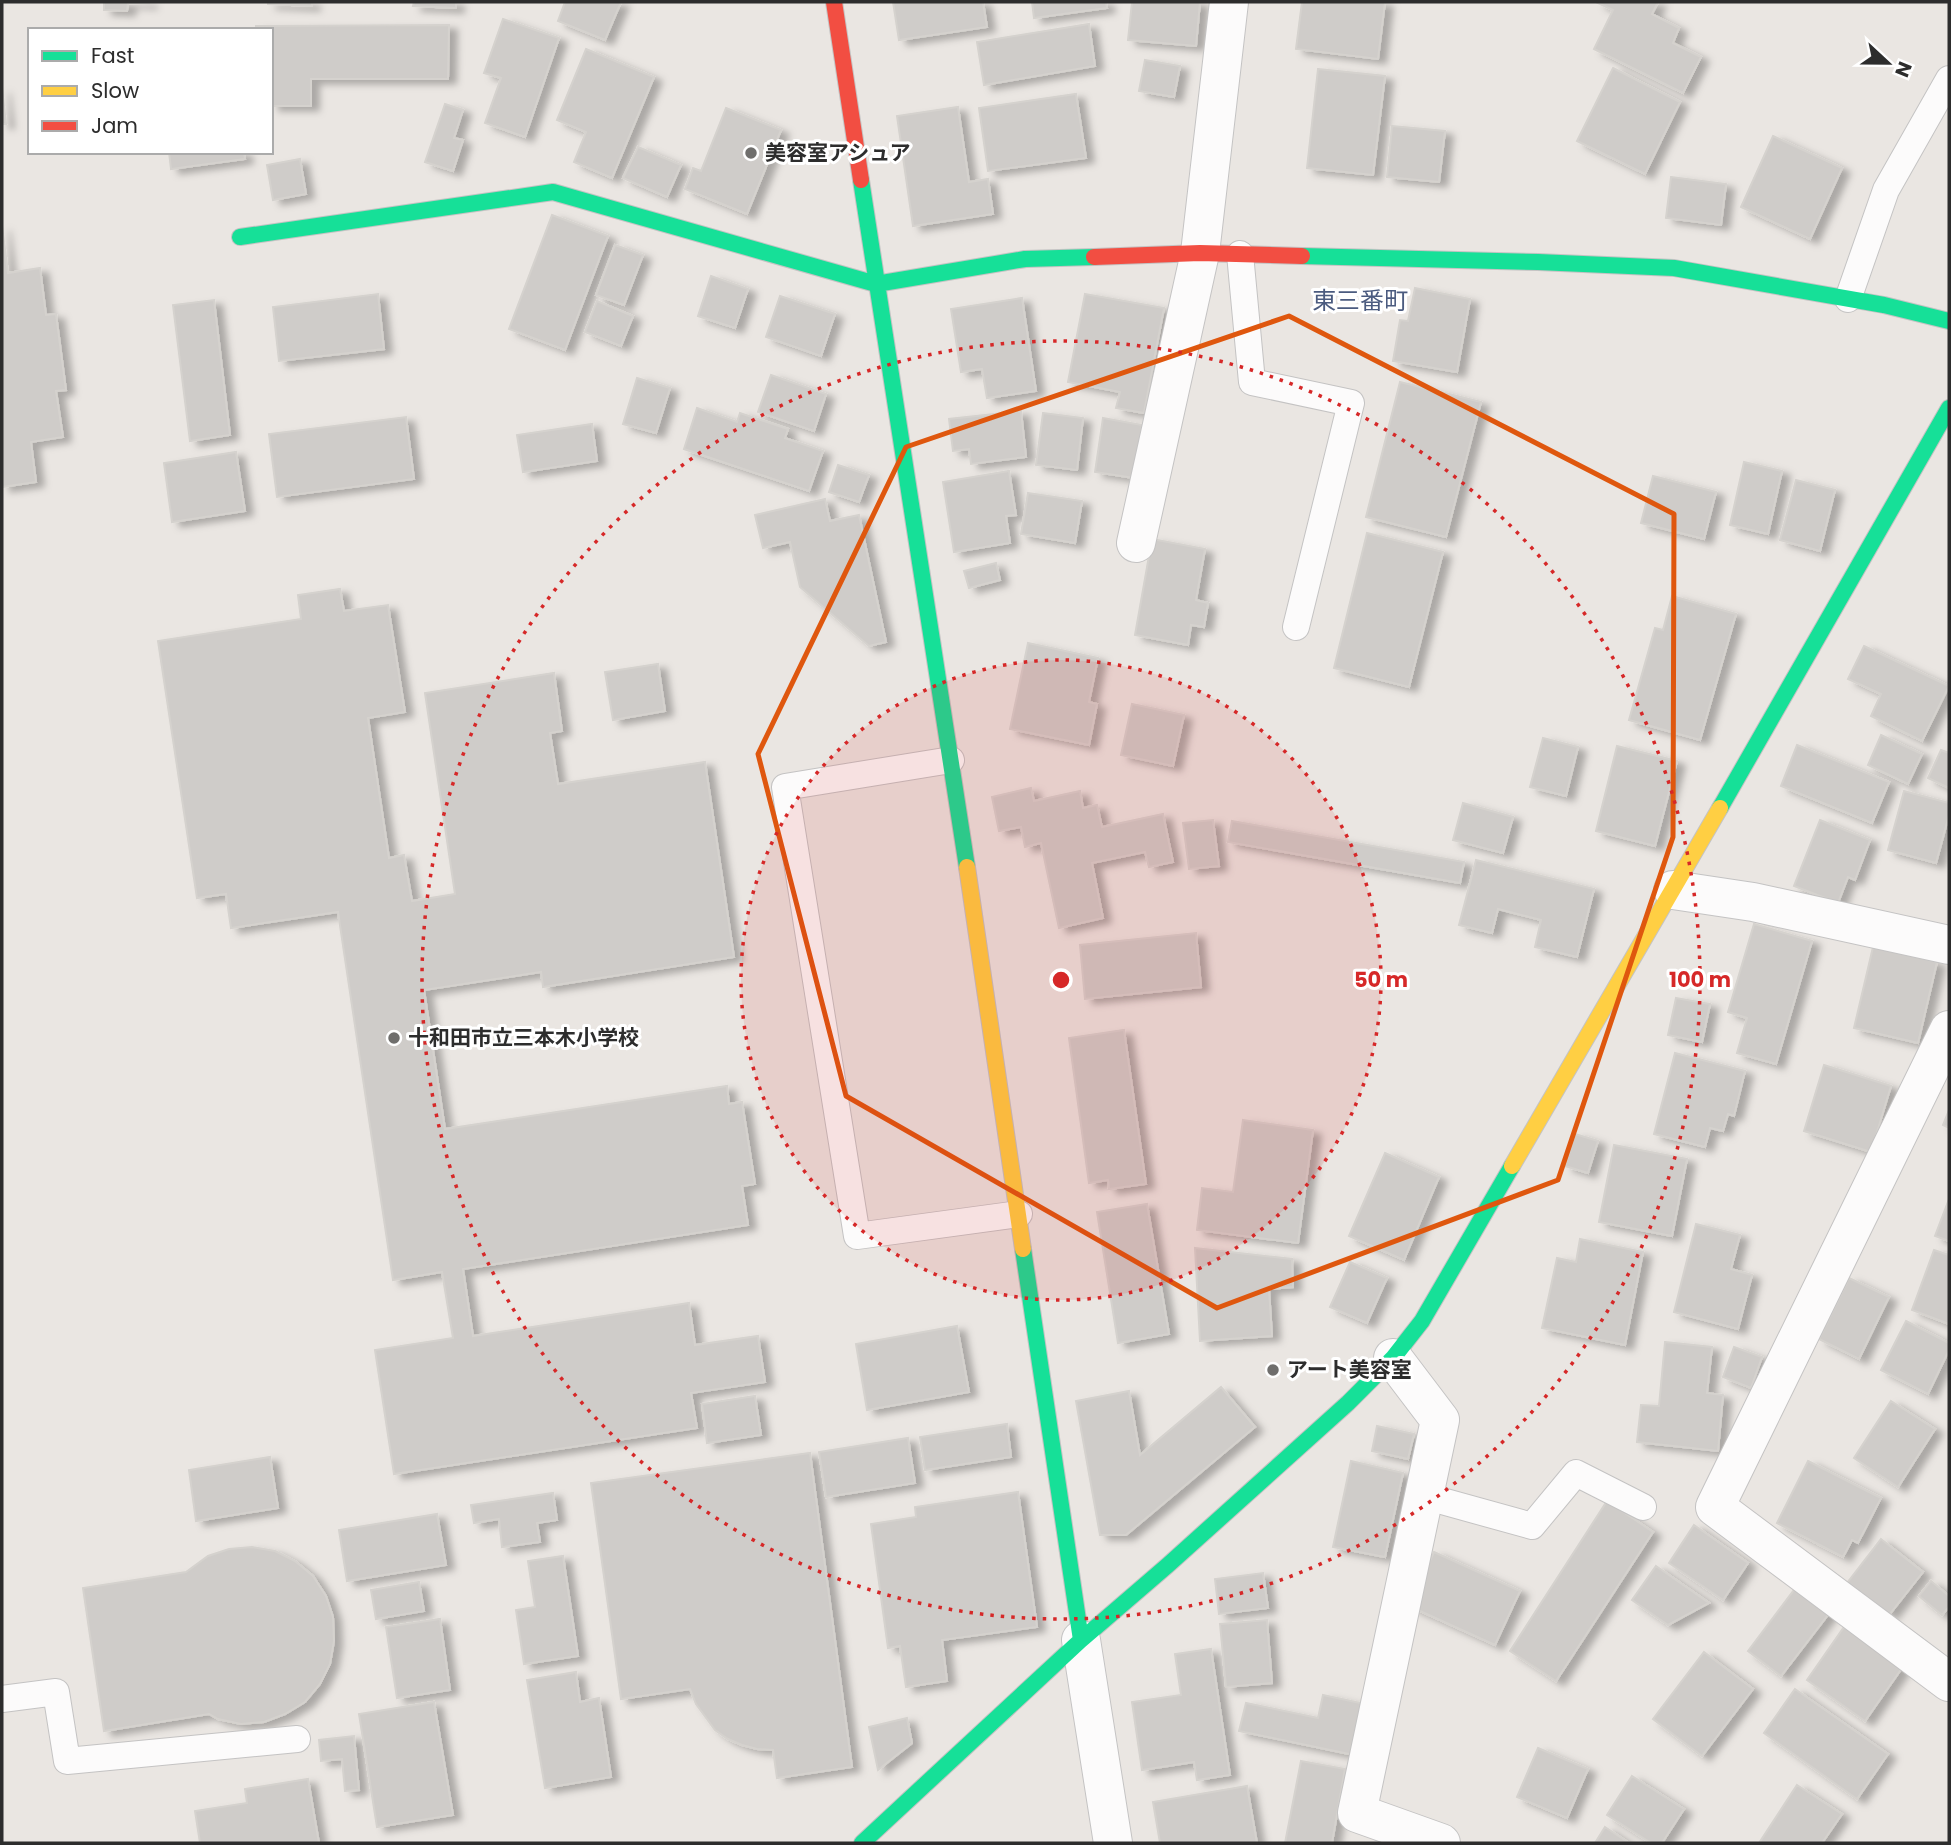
<svg xmlns="http://www.w3.org/2000/svg" width="1951" height="1845" font-family="Poppins,'Noto Sans JP',sans-serif">
	<style>
		.building { fill: #cfccc9; stroke: #d5d2ce; stroke-width: 2; filter: url(#shadow) }
		.lines { fill: none; stroke-linecap: round; stroke-linejoin: round }
		.lane-casing { stroke: #c4c3c3; stroke-width: 28 }
		.street-casing { stroke: #c4c3c3; stroke-width: 40 }
		.fast-casing { stroke: #c4c3c3; stroke-width: 18 }
		.slow-casing { stroke: #c4c3c3; stroke-width: 18 }
		.jam-casing { stroke: #c4c3c3; stroke-width: 18 }
		.lane { stroke: #fcfbfb; stroke-width: 26 }
		.street { stroke: #fcfbfb; stroke-width: 38 }
		.fast { stroke: #16e098; stroke-width: 16 }
		.slow { stroke: #ffcf43; stroke-width: 16 }
		.jam { stroke: #f24e42; stroke-width: 16 }
		.marked { fill: none; stroke: #df570e; stroke-width: 5; stroke-linejoin: round }
		.ring { fill: none; stroke: #d62828; stroke-width: 3.5; stroke-dasharray: 3.5 7 }
		.poi-dot { fill: #6f6e6c; stroke: #fff; stroke-width: 2.5 }
		.labels { text-anchor: middle; stroke-width: 6; stroke-linejoin: round; paint-order: stroke }
		.poi-label { font-size: 21px; font-weight: bold; fill: #2d2d2d; stroke: #fff; text-anchor: start }
		.quarter-label { font-size: 24px; fill: #4b5b7f; stroke: #fff }
		.centre { fill: #d62828; stroke: #fff; stroke-width: 3.5 }
		.ring-label { font-size: 21px; text-anchor: middle; font-weight: bold; fill: #d62828; stroke: #fff; stroke-width: 6; stroke-linejoin: round; paint-order: stroke }
	</style>
	<defs>
		<filter id="shadow"><feDropShadow dx="8" dy="4.5" stdDeviation="3.5" flood-color="#0004"/></filter>
	</defs>
	<rect width="100%" height="100%" fill="#eae6e2"/>
	<path class="building" d="M104 2H149V4L128 3 127 11 104 10Z
		M268 2H312V6L268 4Z
		M414 2H456V8L413 6Z
		M565 2H621L605 40 558 21Z
		M893 2H983L987 27 899 40Z
		M1032 2H1106L1107 8 1034 18Z
		M1132 2H1200L1196 46 1128 40Z
		M1302 2H1385L1378 59 1296 49Z
		M1596 2H1658L1652 14 1679 28 1673 43 1701 57 1683 93 1594 49 1613 10Z
		M503 19 559 38 525 137 485 123 501 78 484 73Z
		M1089 24 1095 66 984 85 977 42Z
		M449 25 448 79H311V106H271V30H256V26Z
		M586 49 654 77 612 178 574 162 586 132 557 120Z
		M1145 60 1180 66 1174 97 1139 91Z
		M1613 68 1680 102 1645 174 1577 141Z
		M1318 69 1385 76 1373 175 1307 168Z
		M2 88 6 124H2Z
		M1076 94 1086 158 988 171 979 108Z
		M445 104 463 110 454 138 463 140 453 171 425 162Z
		M958 107 969 182 988 179 993 214 913 226 897 116Z
		M726 108 781 130 747 214 685 189 693 168 701 171Z
		M1392 126 1445 131 1439 182 1387 177Z
		M1773 136 1842 168 1810 239 1741 207Z
		M638 147 681 165 667 197 623 178Z
		M169 152H244L245 159 171 169Z
		M300 159 306 194 273 200 267 165Z
		M1671 177 1726 184 1721 225 1666 218Z
		M552 215 608 236 565 350 509 329Z
		M2 226 8 273 40 268 46 315 56 314 66 390 56 391 63 437 31 442 36 482 2 487Z
		M615 245 643 255 624 305 596 295Z
		M711 276 748 289 735 328 698 316Z
		M1415 288 1470 299 1457 372 1393 361 1400 320 1408 321Z
		M378 294 384 349 279 361 273 307Z
		M1085 294 1164 308 1144 413 1116 408 1120 392 1068 382Z
		M780 296 835 314 821 356 766 337Z
		M1022 298 1036 391 987 398 982 369 961 372 951 309Z
		M214 300 230 435 190 441 173 305Z
		M597 301 633 316 621 346 585 332Z
		M771 375 826 394 814 431 758 412Z
		M637 378 670 388 656 433 623 424Z
		M1400 382 1481 402 1446 537 1366 517Z
		M697 408 737 422 740 413 788 429 785 438 823 451 809 491 684 449Z
		M1021 411 1026 457 971 464 969 449 953 451 949 419Z
		M1043 413 1083 418 1077 470 1036 465Z
		M406 417 414 479 277 497 269 434Z
		M1103 418 1142 425 1134 478 1095 472Z
		M592 424 597 461 523 472 517 435Z
		M236 452 245 511 172 522 164 463Z
		M1744 462 1782 471 1768 534 1730 525Z
		M838 465 869 475 859 502 829 492Z
		M1009 471 1016 515 1006 516 1010 543 954 552 943 482Z
		M1653 476 1716 492 1704 539 1641 523Z
		M1796 480 1835 490 1820 551 1780 540Z
		M1028 493 1082 501 1075 543 1021 534Z
		M825 499 830 521 859 515 886 642 869 646 800 587 790 542 763 548 755 515Z
		M1367 533 1443 552 1409 687 1334 668Z
		M1152 539 1205 549 1196 600 1208 603 1204 627 1191 625 1188 645 1135 635Z
		M996 563 1000 580 969 588 964 571Z
		M340 589 344 611 388 605 405 712 368 718 389 858 404 855 412 901 455 894 425 693 554 673 562 731 550 733 558 784 705 762 734 957 543 987 541 972 424 990 445 1129 727 1086 729 1104 742 1102 755 1184 742 1186 748 1225 463 1269 473 1336 689 1303 695 1345 758 1336 765 1382 691 1393 697 1428 394 1474 375 1350 453 1338 442 1272 393 1280 338 912 231 928 226 894 197 898 158 641 301 619 298 595Z
		M1672 596 1736 614 1700 740 1629 720 1655 628 1663 630Z
		M1028 643 1098 658 1089 702 1097 704 1089 745 1010 729Z
		M1864 646 1949 686 1922 741 1871 716 1881 694 1848 679Z
		M658 664 665 711 613 720 605 672Z
		M1132 704 1184 715 1173 766 1121 755Z
		M1881 735 1922 754 1908 784 1868 765Z
		M1543 738 1578 747 1566 796 1530 787Z
		M1797 745 1889 782 1872 823 1781 786Z
		M1617 746 1677 761 1655 846 1596 831Z
		M1941 750 1949 753V788L1928 778Z
		M1031 788 1034 801 1080 791 1083 808 1097 805 1102 827 1163 814 1173 862 1149 867 1145 852 1092 863 1103 918 1059 928 1041 843 1025 847 1021 827 999 831 992 797Z
		M1904 791 1949 803V815L1936 863 1888 850Z
		M1463 803 1513 817 1503 853 1453 840Z
		M1213 820 1219 866 1189 869 1183 823Z
		M1820 820 1870 840 1855 880 1848 877 1838 903 1794 886Z
		M1232 821 1464 862 1460 883 1228 842Z
		M1476 860 1594 889 1577 957 1535 947 1541 920 1498 909 1492 933 1459 925Z
		M1754 924 1812 941 1776 1064 1737 1053 1747 1018 1728 1012Z
		M1196 933 1201 987 1085 999 1080 945Z
		M1873 947 1937 962 1918 1043 1854 1028Z
		M1676 998 1710 1004 1702 1042 1668 1035Z
		M1124 1030 1146 1184 1109 1189 1108 1180 1089 1183 1069 1038Z
		M1675 1053 1745 1071 1734 1116 1728 1114 1723 1131 1710 1128 1705 1147 1654 1134Z
		M1824 1065 1891 1086 1871 1152 1804 1131Z
		M1949 1110V1128L1943 1125Z
		M1243 1120 1313 1130 1298 1243 1197 1230 1202 1188 1233 1192Z
		M1575 1134 1598 1141 1588 1173 1565 1166Z
		M1614 1145 1687 1159 1672 1236 1599 1222Z
		M1385 1153 1439 1177 1404 1260 1349 1236Z
		M1949 1199V1241L1935 1236Z
		M1147 1204 1169 1334 1118 1343 1097 1212Z
		M1696 1224 1740 1235 1731 1269 1752 1275 1738 1329 1674 1312Z
		M1580 1239 1643 1252 1625 1345 1542 1328 1557 1258 1576 1262Z
		M1195 1248 1292 1259 1293 1287 1269 1289 1272 1336 1200 1341Z
		M1934 1250 1949 1255V1324L1912 1310Z
		M1350 1262 1387 1278 1367 1323 1330 1307Z
		M1849 1278 1889 1297 1859 1359 1819 1339Z
		M1906 1321 1949 1343V1350L1928 1394 1881 1370Z
		M957 1326 969 1392 867 1410 856 1344Z
		M1665 1342 1712 1347 1707 1393 1723 1395 1718 1451 1637 1442 1641 1405 1659 1406Z
		M1734 1347 1762 1357 1751 1388 1723 1377Z
		M1221 1387 1255 1427 1126 1535H1100L1076 1401 1129 1391 1140 1455Z
		M755 1396 761 1435 707 1443 702 1404Z
		M1891 1401 1935 1429 1898 1487 1854 1458Z
		M1007 1424 1011 1457 925 1470 920 1437Z
		M1377 1426 1414 1434 1408 1459 1372 1451Z
		M908 1438 915 1483 826 1497 819 1452Z
		M810 1453 852 1767 777 1778 773 1750 757 1749 742 1745 728 1739 715 1730 696 1704 690 1689 621 1699 591 1483Z
		M270 1457 278 1508 196 1521 189 1470Z
		M1351 1461 1403 1473 1385 1557 1333 1547Z
		M1808 1461 1881 1498 1858 1543 1852 1540 1843 1557 1777 1523Z
		M1018 1492 1037 1627 942 1640 947 1681 906 1687 900 1646 888 1648 871 1524 916 1517 915 1507Z
		M553 1493 557 1520 537 1523 540 1542 502 1547 499 1519 474 1523 471 1505Z
		M1607 1501 1653 1532 1556 1681 1510 1651Z
		M437 1514 446 1565 347 1581 339 1530Z
		M1694 1525 1748 1563 1723 1600 1669 1563Z
		M1881 1539 1923 1572 1889 1615 1847 1583Z
		M252 1547 275 1551 295 1561 313 1576 326 1596 333 1617 334 1641 330 1664 320 1684 305 1702 285 1714 264 1722 241 1724 218 1719 209 1714 104 1731 83 1588 186 1572 208 1556 229 1549Z
		M1434 1552 1520 1591 1495 1645 1409 1606Z
		M563 1556 578 1656 524 1664 516 1610 535 1607 528 1561Z
		M1656 1566 1709 1603 1668 1625 1632 1600Z
		M1263 1573 1268 1608 1219 1614 1215 1579Z
		M1931 1581 1949 1596V1607L1942 1615 1919 1596Z
		M419 1582 424 1611 376 1619 371 1590Z
		M1797 1586 1831 1611 1781 1676 1748 1651Z
		M440 1619 450 1690 397 1698 386 1627Z
		M1267 1620 1272 1683 1226 1687 1220 1624Z
		M1844 1627 1902 1668 1865 1721 1807 1680Z
		M1211 1649 1230 1775 1197 1780 1194 1762 1142 1770 1132 1702 1181 1695 1175 1654Z
		M1704 1652 1753 1689 1702 1756 1653 1719Z
		M576 1672 580 1702 599 1698 611 1777 545 1788 527 1680Z
		M1795 1689 1888 1754 1857 1799 1764 1733Z
		M1323 1695 1365 1704 1354 1755 1239 1731 1246 1703 1318 1718Z
		M434 1702 453 1815 377 1827 359 1714Z
		M907 1718 912 1743 878 1770 869 1727Z
		M354 1736 359 1790 345 1791 342 1759 321 1761 319 1740Z
		M1538 1748 1588 1769 1567 1818 1517 1797Z
		M1301 1761 1345 1769 1332 1843H1285Z
		M1632 1776 1684 1809 1662 1843H1651L1607 1815Z
		M308 1779 319 1843H200L195 1811 247 1803 245 1789Z
		M1797 1785 1842 1814 1822 1843H1759Z
		M1247 1786 1257 1843H1160L1153 1802Z
		M1605 1827 1629 1843H1595Z"/>
	<g class="lines">
		<g class="lane-casing">
			<path id="lane" d="M1240 254 1252 382 1351 403 1296 627
				M1848 299 1886 190 1949 79
				M951 760 785 787 857 1236 1019 1214
				M1424 1496 1532 1526 1576 1473 1643 1507
				M2 1699 56 1692 67 1761 297 1739"/>
		</g>
		<g class="street-casing">
			<path id="street" d="M1136 543 1200 253 1229 2
				M1673 890 1753 902 1949 945
				M1949 1030 1715 1507 1949 1682
				M1393 1358 1440 1420 1357 1813 1441 1843
				M1081 1640 1113 1843"/>
		</g>
		<g class="fast-casing">
			<path id="fast" d="M861 180 967 867
				M240 237 553 192 876 284 1025 259 1094 257
				M1302 256 1538 262 1674 268 1884 305 1949 321
				M1720 808 1949 408
				M1023 1249 1081 1640
				M862 1843 1081 1640 1168 1565 1348 1403 1393 1358 1422 1321 1512 1166"/>
		</g>
		<g class="slow-casing">
			<path id="slow" d="M967 867 1023 1249
				M1512 1166 1720 808"/>
		</g>
		<g class="jam-casing">
			<path id="jam" d="M834 2 861 180
				M1094 257 1200 253 1302 256"/>
		</g>
		<use href="#lane" class="lane"/>
		<use href="#street" class="street"/>
		<use href="#fast" class="fast"/>
		<use href="#slow" class="slow"/>
		<use href="#jam" class="jam"/>
	</g>
	<path class="marked" d="M1289 316 1674 514 1673 837 1558 1180 1217 1308 846 1096 758 754 906 447Z"/>
	<circle cx="1061" cy="980" r="320" fill="#d62828" fill-opacity=".12"/>
	<g class="ring">
		<circle cx="1061" cy="980" r="320"/>
		<circle cx="1061" cy="980" r="639"/>
	</g>
	<g class="poi-dot">
		<circle cx="751" cy="153" r="7"/>
		<circle cx="394" cy="1038" r="7"/>
		<circle cx="1273" cy="1370" r="7"/>
	</g>
	<g class="labels">
		<g class="poi-label">
			<text x="765" y="160">美容室アシュア</text>
			<text x="408" y="1045">十和田市立三本木小学校</text>
			<text x="1287" y="1377">アート美容室</text>
		</g>
		<g class="quarter-label">
			<text x="1360" y="309">東三番町</text>
		</g>
	</g>
	<circle cx="1061" cy="980" r="10" class="centre"/>
	<g class="ring-label">
		<text x="1381" y="987">50 m</text>
		<text x="1700" y="987">100 m</text>
	</g>
	<rect width="1951" height="1845" fill="none" stroke="#2d2d2d" stroke-width="7"/>
	<rect x="28" y="28" width="245" height="126" fill="#ffffff" stroke="#ababab" stroke-width="2"/>
	<rect x="42" y="51" width="35" height="10" fill="#16e098" stroke="#ababab" stroke-width="2"/>
	<text x="91" y="63" font-size="21" fill="#2d2d2d">Fast</text>
	<rect x="42" y="86" width="35" height="10" fill="#ffcf43" stroke="#ababab" stroke-width="2"/>
	<text x="91" y="98" font-size="21" fill="#2d2d2d">Slow</text>
	<rect x="42" y="121" width="35" height="10" fill="#f24e42" stroke="#ababab" stroke-width="2"/>
	<text x="91" y="133" font-size="21" fill="#2d2d2d">Jam</text>
	<g transform="translate(1888 63) rotate(112)" stroke="#ffffff" stroke-width="5" paint-order="stroke">
	<path d="M0-5L12 26L0 18L-12 26Z" fill="#2d2d2d"/>
	<text y="-10" font-size="19" font-weight="bold" text-anchor="middle" fill="#2d2d2d">N</text>
	</g>
</svg>
